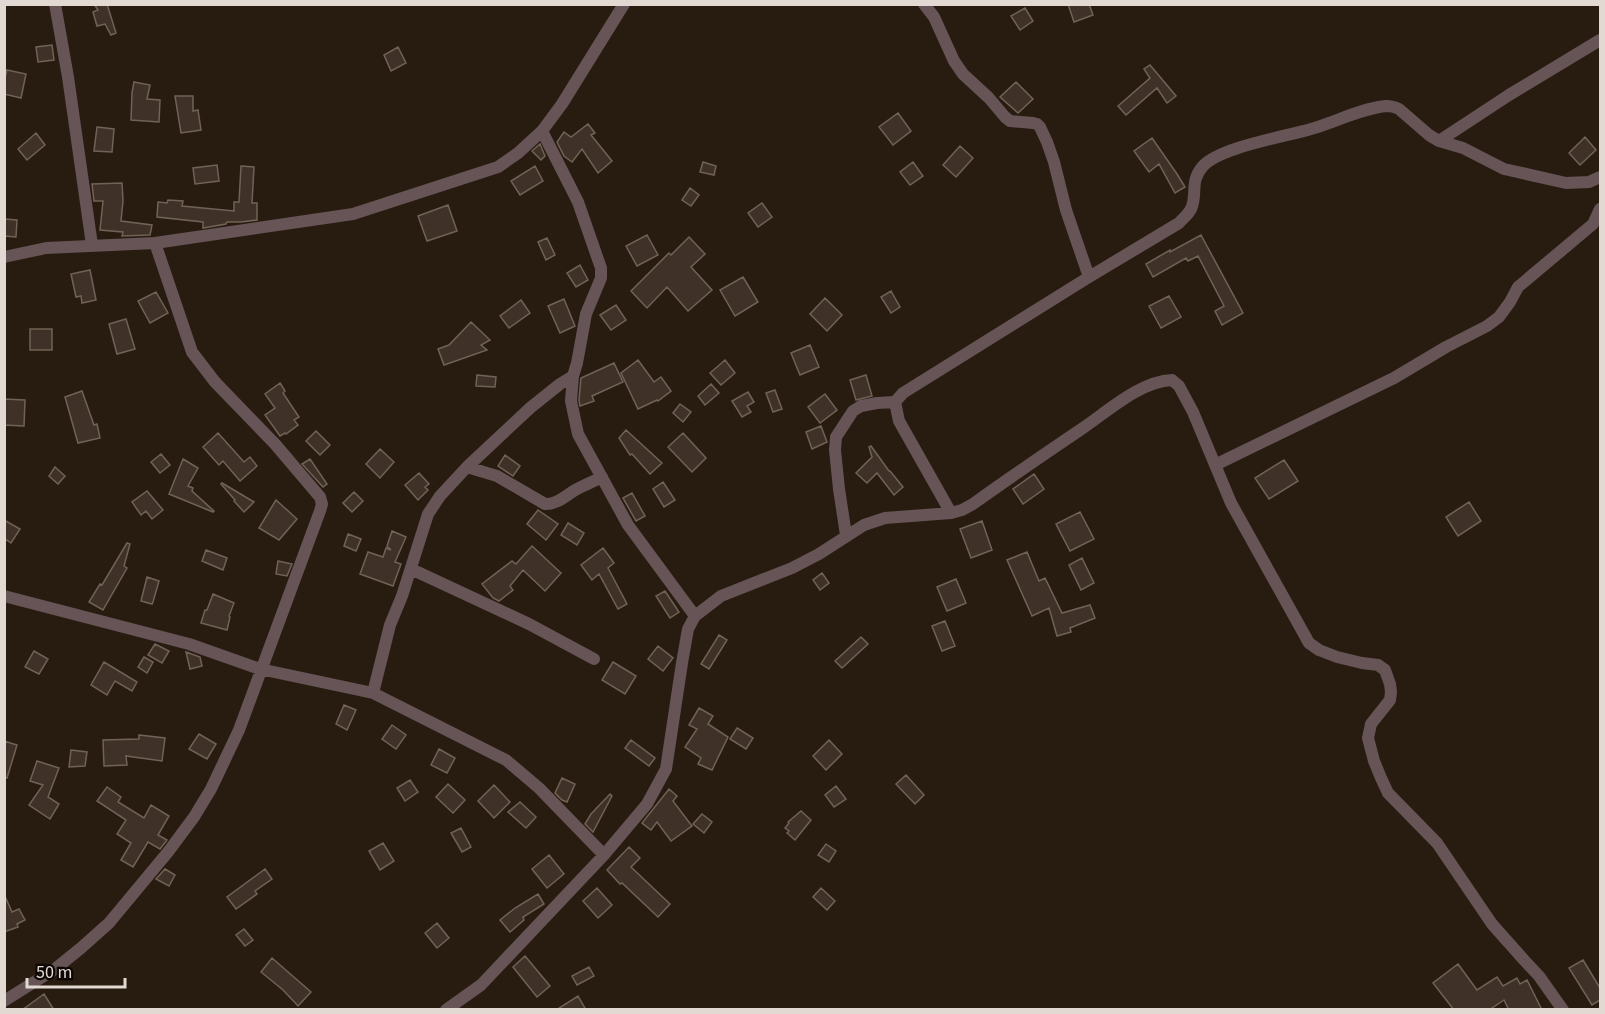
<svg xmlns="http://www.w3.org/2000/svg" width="1605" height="1014" font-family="'Source Sans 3',sans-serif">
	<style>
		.building { fill: #3f3127; stroke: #716256; stroke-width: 1.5 }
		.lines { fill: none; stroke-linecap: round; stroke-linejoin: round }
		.street { stroke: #665456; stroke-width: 12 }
	</style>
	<rect width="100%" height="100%" fill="#281c11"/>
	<path class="building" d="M94 4H107L116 33 111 35 105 24 97 26 93 12 98 10Z
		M1068 4H1089L1093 15 1074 22Z
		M1025 8 1033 21 1020 30 1011 16Z
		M52 45 54 60 38 62 36 47Z
		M398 47 406 63 391 71 384 55Z
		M1150 65 1176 96 1167 103 1157 88 1126 115 1118 106 1150 78 1144 69Z
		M7 70 26 74 21 98 4 94V81Z
		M134 82 150 85 147 99 160 100 159 122 131 120 132 93Z
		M1016 82 1033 99 1018 113 1000 97Z
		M175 96H193V111L198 110 201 130 181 133Z
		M898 113 911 131 893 145 879 127Z
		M588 124 595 133 591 135 612 161 598 173 582 149 572 162 564 156 557 142 564 132 571 137Z
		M97 127 114 129 112 152 94 151Z
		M36 133 45 145 27 160 18 149Z
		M1585 137 1596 150 1580 165 1569 153Z
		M1152 138 1177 174 1185 187 1175 193 1159 164 1149 172 1134 151Z
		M540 144 545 156 541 160 532 151Z
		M960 146 973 158 956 177 943 165Z
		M703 162 716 166 714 175 700 172Z
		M913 162 923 176 910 185 900 172Z
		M217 165 219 181 195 184 193 168Z
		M241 166 254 167 252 203H257V220L241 222H227L226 224 203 228V222L157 217 158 202 167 203 168 200 183 201 182 206 234 211V202H239Z
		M535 166 543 181 520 195 511 181Z
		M122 183 123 201 121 221 152 225 150 235 122 236 123 232 100 230 103 201H94L92 184Z
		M690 188 699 195 691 206 682 200Z
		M762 203 772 217 758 227 748 213Z
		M448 205 457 231 427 241 418 216Z
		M4 219 17 220 16 237 4 236Z
		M647 235 658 255 637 266 626 246Z
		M1201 235 1243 313 1222 325 1215 311 1224 306 1198 256 1188 261 1186 258 1153 277 1146 264 1170 250V252Z
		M689 237 705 254 691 267 712 290 688 311 667 287 647 308 631 291 669 253 671 255Z
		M547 238 555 255 546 260 538 242Z
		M580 265 588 280 576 287 567 273Z
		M90 270 96 300 82 303 81 296 76 297 71 274Z
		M743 277 758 302 735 316 720 290Z
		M891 291 900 307 891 313 881 297Z
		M156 292 168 313 150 323 138 301Z
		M1169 296 1181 317 1161 328 1149 306Z
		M825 298 842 315 827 331 810 314Z
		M564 299 575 326 560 333 548 306Z
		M521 300 530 313 509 328 500 316Z
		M616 305 626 320 611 330 600 315Z
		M126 319 135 349 117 354 109 324Z
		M471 322 490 340 481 345 487 350 444 365 438 349 449 345Z
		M30 329H52V350H30Z
		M810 345 819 367 800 375 791 353Z
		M638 360 654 382 661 377 671 391 658 401 657 400 638 409 621 373Z
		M725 360 735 373 721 385 710 373Z
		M614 363 623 382 592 396 594 401 580 406 579 400 581 378Z
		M477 375 496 377 495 387 476 386Z
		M866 375 872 396 856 400 850 380Z
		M280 383 285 391 283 393 299 417 294 420 298 425 286 434 285 433 280 436 265 415 275 408 265 394Z
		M711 384 719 393 705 405 698 396Z
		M775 390 782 409 773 412 766 393Z
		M82 391 94 425 97 424 100 438 78 443 65 397Z
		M748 392 754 402 747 406 751 412 742 417 732 401Z
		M825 394 837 410 820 423 808 407Z
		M4 399 25 400 24 426 4 425Z
		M680 404 691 412 683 422 673 413Z
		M821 426 827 442 812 449 806 432Z
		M626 430 662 463 650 474 632 454 630 455 619 438Z
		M316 431 330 445 320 455 306 441Z
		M218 433 244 462 250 457 257 466 240 481 223 461 219 465 203 447Z
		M683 433 706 458 692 472 668 447Z
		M871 446 889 471H890L903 487 894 495 877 473 867 483 856 473 872 457 869 447Z
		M380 449 394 462 380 478 366 464Z
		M161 454 170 465 160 473 151 462Z
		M505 455 520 466 513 476 498 466Z
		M183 459 198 468 188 486 193 488 192 491 214 511 213 512 169 494Z
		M310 459 327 484 323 487 302 464Z
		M1284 460 1298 481 1269 499 1255 478Z
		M55 467 65 476 58 484 49 476Z
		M419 473 429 484 425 487 428 490 418 500 405 485Z
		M1034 474 1044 489 1023 504 1013 489Z
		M663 482 675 500 664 507 653 489Z
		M222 483 254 502 244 512 234 501 235 500 221 484Z
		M147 491 163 510 152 519 146 511 141 515 132 502Z
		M354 492 363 501 352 512 343 503Z
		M632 493 645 516 636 521 623 498Z
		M276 500 297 519 279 540 259 528Z
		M1469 502 1481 521 1458 536 1446 517Z
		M538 510 558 524 546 540 527 524Z
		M1080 512 1094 539 1070 551 1056 524Z
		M4 520 20 529 11 543 4 538Z
		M982 521 992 550 971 558 960 529Z
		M568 523 584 533 577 545 561 535Z
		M392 531 406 537 395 562 401 564 393 586 360 574 368 552 383 557 386 548 391 550 387 546Z
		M348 534 361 539 356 551 344 546Z
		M127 543 130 544 124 566 127 568 103 610 89 602 100 584 102 585Z
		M532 546 561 573 545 591 523 570 510 586 513 590 499 601 493 598 482 584 512 561 516 564Z
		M603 548 614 563 608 568 627 604 618 609 599 574 592 580 581 565Z
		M206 550 227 558 223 570 202 561Z
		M1027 552 1039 581 1045 578 1062 613 1090 605 1095 618 1070 628 1071 632 1057 636 1049 608 1032 616 1007 560Z
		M1082 558 1094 583 1081 590 1069 565Z
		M278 561 292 564 287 576 276 574Z
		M822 573 829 583 820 590 813 580Z
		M147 577 159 581 153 602 152 604 141 601Z
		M956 579 966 603 947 611 937 587Z
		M665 591 679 612 670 618 656 596Z
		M213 594 234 603 229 616 230 617 227 630 201 623 205 610H207Z
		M945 621 955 646 942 651 932 626Z
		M719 635 727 640 709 669 701 664Z
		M861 637 868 644 842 668 835 661Z
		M155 644 169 651 162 663 148 655Z
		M658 646 673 658 663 671 648 659Z
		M34 651 48 659 39 674 25 667Z
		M186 652 200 657 202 666 190 669Z
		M144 657 153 662 147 673 138 667Z
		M104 662 137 682 132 691 115 681 107 695 91 685Z
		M613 662 636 676 625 694 602 680Z
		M344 705 356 710 347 730 336 724Z
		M699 708 713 716 708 724 728 737 712 770 698 764 701 758 685 747 697 729 689 725Z
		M392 725 406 735 396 749 382 739Z
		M737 728 753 738 746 749 730 739Z
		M199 734 216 744 207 759 189 749Z
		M139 735 165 738 162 761 126 756 127 765 104 766 103 740 139 739Z
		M631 740 655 758 649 766 625 748Z
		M829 740 842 754 826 770 813 756Z
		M4 741 17 745 7 778H4Z
		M439 749 455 758 447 773 431 765Z
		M71 750 87 752 85 766 69 767Z
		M37 761 59 768 48 797 59 804 50 819 29 805 43 785 30 781Z
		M906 775 924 795 915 804 896 784Z
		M562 778 575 784 567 802 562 800 555 793Z
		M410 780 418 792 405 801 397 788Z
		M448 784 465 800 453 813 436 797Z
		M494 785 510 802 494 818 478 801Z
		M836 786 846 799 834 807 825 795Z
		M107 787 121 797 118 802 144 818 151 805 169 816 158 835 167 840 160 849 148 842 133 867 121 860 131 843 117 834 126 820 97 801Z
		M669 789 677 796 673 801 692 826 671 841 657 822 651 830 642 823Z
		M610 794 612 796 593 832 585 824 591 814Z
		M520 802 536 817 526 828 508 812Z
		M801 811 811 820 795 840 787 833 789 831 785 828 789 823 788 822Z
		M702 814 712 822 704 833 693 824Z
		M461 828 471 847 462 852 451 833Z
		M383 843 394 861 380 870 369 851Z
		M826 844 836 851 829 862 818 855Z
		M629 847 640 858 631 867 670 904 658 917 622 883 620 884 607 870Z
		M549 855 564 874 547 888 532 869Z
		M165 869 175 875 169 886 156 879Z
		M265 869 272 879 255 891 257 894 236 909 227 897Z
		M597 888 612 905 598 918 583 901Z
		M821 888 835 901 827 910 813 897Z
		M4 894 12 912 19 909 25 920 17 924 18 927 4 932Z
		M538 894 544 904 523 917 524 920 510 932 500 920 515 908Z
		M437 923 449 938 437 948 425 933Z
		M244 929 253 940 245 946 236 935Z
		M525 956 550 986 537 997 513 967Z
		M272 958 311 992 298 1006 283 990 261 972Z
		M1583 960 1600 988V1000L1592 1005 1569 968Z
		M1458 964 1477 990 1497 977 1503 986 1517 978 1520 984 1527 980 1542 1010H1509L1504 1000 1489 1010H1454L1433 983Z
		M589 967 594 976 577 985 572 976Z
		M44 994 54 1010H22Z
		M578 996 586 1010H556Z"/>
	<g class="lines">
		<path class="street" d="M55 4 68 77 92 245
			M924 4 934 17 954 61 963 74 989 98 1005 117 1010 121 1033 123 1037 124 1040 127 1047 142 1054 162 1066 210 1089 277
			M542 131 578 202 601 268V278L586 314 577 363 573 376 571 401 578 434 628 525 695 616
			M1439 141 1509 95 1600 40
			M4 257 46 248 155 243 353 214 498 167 518 153 542 131 562 104 624 4
			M1215 465 1394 378 1446 347 1487 326 1499 317 1510 302 1518 287 1593 224 1600 209
			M467 467 497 476 545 504C558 505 568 493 579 488 587 484 594 481 602 477
			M951 513 899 421 895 402 903 393 1089 277 1179 223C1183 218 1188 215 1191 209 1198 194 1189 182 1203 166 1221 147 1284 137 1311 129 1336 122 1359 109 1386 106 1390 106 1395 107 1399 109L1429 135 1439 141 1463 148 1504 169 1566 183 1589 182 1600 177
			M846 535 839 489 835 450 836 437 853 411 861 406 877 403 895 402
			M411 569 529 624 594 659
			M4 596 189 644 260 669 373 693 506 760 539 788 604 855
			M373 693 390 625 402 596 428 514 440 496 467 467 530 408 560 384 573 376
			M4 1001 55 969 81 948 109 923 168 852 194 817 211 789 239 730 320 511 322 504 320 497 275 444 215 382 192 352 155 243
			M446 1010 481 985 604 855 647 804 666 769 682 663 688 629 695 616 721 596 792 568 819 554 864 525 885 518 951 513 962 510 973 504C1009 478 1046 453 1083 428 1108 411 1141 381 1172 380L1179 386 1193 412 1231 503 1309 643 1319 650 1337 657 1362 663 1378 665 1385 670 1390 684 1391 692 1390 700 1371 724 1368 738 1374 761 1381 778 1388 793 1437 843 1492 924 1524 960 1539 976 1563 1010"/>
	</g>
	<rect width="1605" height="1014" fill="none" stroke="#e2d9d2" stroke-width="12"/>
	<path d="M27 978v9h98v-9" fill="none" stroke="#e2d9d2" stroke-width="3"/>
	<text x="36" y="978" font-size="18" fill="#e2d9d2" stroke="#0d0704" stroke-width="4.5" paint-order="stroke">50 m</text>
</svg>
